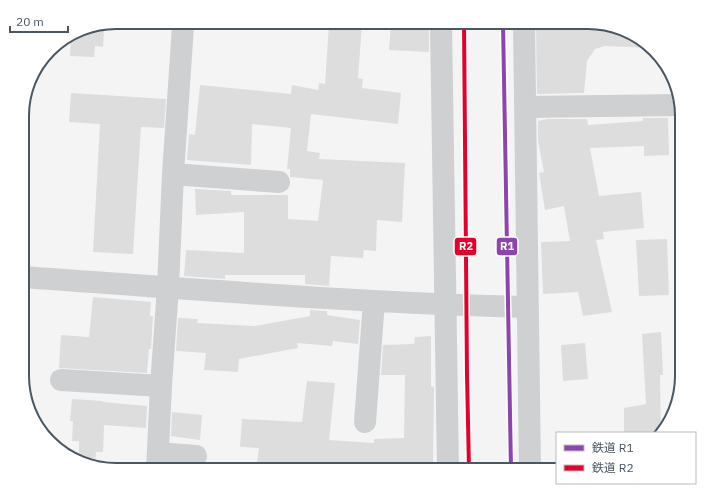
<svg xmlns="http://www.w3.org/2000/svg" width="704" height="492" font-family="'IBM Plex Sans','Noto Sans JP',sans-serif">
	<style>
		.building { fill: #ddddde }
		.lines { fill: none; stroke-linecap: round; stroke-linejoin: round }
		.minor { stroke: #ced0d2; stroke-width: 22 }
		.rail-1-casing { stroke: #fff; stroke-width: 7 }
		.rail-2-casing { stroke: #fff; stroke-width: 7 }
		.rail-1 { stroke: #8e44ad; stroke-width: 4 }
		.rail-2 { stroke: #e4002b; stroke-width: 4 }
		.rim { fill: none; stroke: #4a5661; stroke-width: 2 }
		.line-badge { stroke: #fff; stroke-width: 1.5 }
		.badge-label { font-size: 11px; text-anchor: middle; font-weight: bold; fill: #fff }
	</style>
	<rect width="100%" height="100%" fill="#f4f4f4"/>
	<path class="building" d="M594 22 645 41 651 48 605 46 595 49 587 61 584 93 537 94 536 23Z
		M362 24 358 78 363 79 362 88 401 93 398 124 311 114 307 151 320 153 319 159 405 163 402 222 377 220 376 251 364 250 363 258 331 256 329 286 305 284V275H225V279L184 276 186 250 244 253V212L196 215 195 189 231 191V195H288V219L318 221 323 180 290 177V169H287L291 128 252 124 251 165 187 160 189 134 195 135 200 85 291 94 292 85 318 90 319 83 325 84 329 25Z
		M391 24H429V52L389 50Z
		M85 27H104L103 47 95 46 94 57 70 56 71 36Z
		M71 93 166 99 164 128 141 127 133 254 93 252 100 124 69 122Z
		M643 118H668L669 155 644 156V146L590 148 599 196 641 192 644 228 603 232 604 239 596 240 612 312 583 316 578 292 543 294 541 242 570 241 564 206 545 210 539 173 544 172 538 141V121L547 119H587L588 125 643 121Z
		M667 239 669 295 639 296 636 240Z
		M93 297 151 302 150 316H153L151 349H149L147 373 59 368 61 335 89 337Z
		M310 310 327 311V315L360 320 358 344 333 341 332 346 297 343 298 348 239 359 238 372 204 370 206 353 176 351 178 318 198 319 197 323 255 326 310 316Z
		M661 332 663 375H660L661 433H624V408L646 404 642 334Z
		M431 336V386L434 387 433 470H374V469L293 463V470H256L259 448 240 447 242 419 302 422 307 381 335 383 329 440 374 443V439L404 438 405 375H381L383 345 414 344 415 337Z
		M585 343 588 379 563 381 561 345Z
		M72 399 103 401V402L147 406 146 428 104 425 103 452H96L95 464 79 458V441H72L73 421H70Z
		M172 412 202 415 200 440 171 436Z"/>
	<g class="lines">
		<path class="minor" d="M524 23 530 470
			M441 24 448 470
			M526 107 680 105
			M173 174 279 182
			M23 277C191 289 359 303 528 307
			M61 380 161 386
			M365 422 374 301
			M158 453 196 456
			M157 470 161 386 168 287 173 174 183 26"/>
		<g class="rail-1-casing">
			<path id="rail-1" d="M503 23 511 470"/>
		</g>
		<g class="rail-2-casing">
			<path id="rail-2" d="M464 23 467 374 469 470"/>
		</g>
		<use href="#rail-1" class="rail-1"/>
		<use href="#rail-2" class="rail-2"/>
	</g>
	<path d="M0 0H704V492H0ZM116 29H588A87 87 0 0 1 675 116V376A87 87 0 0 1 588 463H116A87 87 0 0 1 29 376V116A87 87 0 0 1 116 29Z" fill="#fff" fill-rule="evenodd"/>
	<path class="rim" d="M116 29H588A87 87 0 0 1 675 116V376A87 87 0 0 1 588 463H116A87 87 0 0 1 29 376V116A87 87 0 0 1 116 29Z"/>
	<g class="line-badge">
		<rect x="496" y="237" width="22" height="19" rx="4" fill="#8e44ad"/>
		<rect x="454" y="237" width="23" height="19" rx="4" fill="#e4002b"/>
	</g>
	<g class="badge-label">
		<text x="507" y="250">R1</text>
		<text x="466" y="250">R2</text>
	</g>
	<rect x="556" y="432" width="140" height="52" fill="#ffffff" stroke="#b7bbc0"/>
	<rect x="564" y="445" width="20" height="6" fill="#8e44ad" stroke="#b7bbc0"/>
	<text x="592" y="452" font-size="12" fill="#4a5661">鉄道 R1</text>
	<rect x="564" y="465" width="20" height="6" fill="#e4002b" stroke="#b7bbc0"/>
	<text x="592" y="472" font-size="12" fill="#4a5661">鉄道 R2</text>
	<path d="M10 26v6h58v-6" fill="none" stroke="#4a5661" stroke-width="2"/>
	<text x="16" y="26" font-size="12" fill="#4a5661" stroke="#ffffff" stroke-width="3" paint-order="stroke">20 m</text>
</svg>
